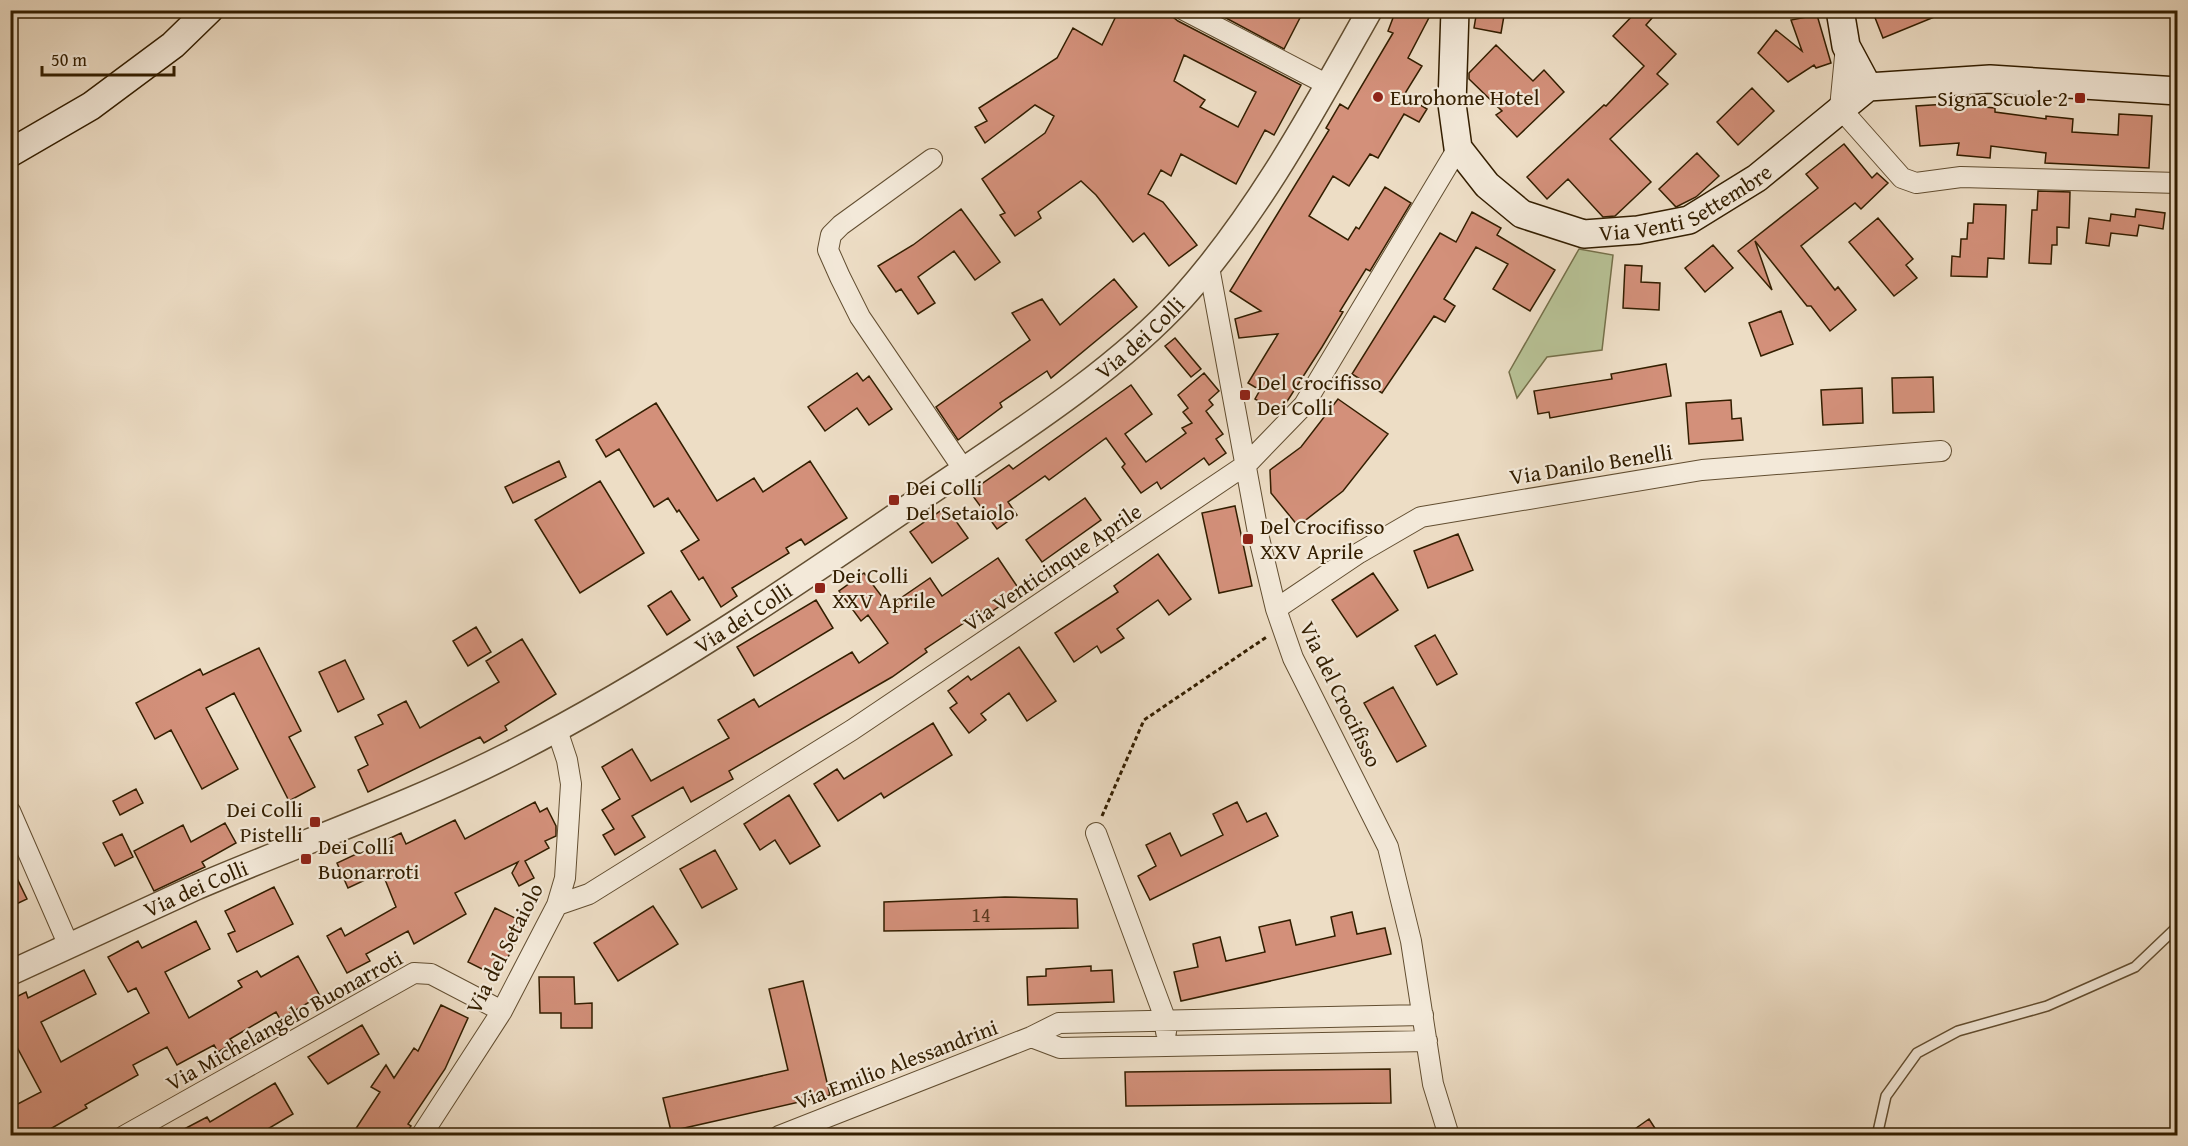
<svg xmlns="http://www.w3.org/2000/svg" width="2188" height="1146" font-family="'Gentium Book Plus',serif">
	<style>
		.green { fill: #b7c195; stroke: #75704a; stroke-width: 1.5 }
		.building { fill: #d3907a; stroke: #331e00; stroke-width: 1.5; fill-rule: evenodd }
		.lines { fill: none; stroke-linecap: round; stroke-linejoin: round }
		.service-casing { stroke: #624e31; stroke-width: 12 }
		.minor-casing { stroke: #624e31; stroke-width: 22 }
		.tertiary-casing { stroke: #624e31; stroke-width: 27 }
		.secondary-casing { stroke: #331e00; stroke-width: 30 }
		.path { stroke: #331e00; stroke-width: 3; stroke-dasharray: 4.5 3; stroke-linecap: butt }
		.service { stroke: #f3e9d9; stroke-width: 9 }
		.minor { stroke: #f3e9d9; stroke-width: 20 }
		.tertiary { stroke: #f3e9d9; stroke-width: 24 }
		.secondary { stroke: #f3e9d9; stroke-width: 27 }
		.poi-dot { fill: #8f2418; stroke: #f3e9d9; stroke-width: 2 }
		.labels { text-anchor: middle; stroke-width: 4.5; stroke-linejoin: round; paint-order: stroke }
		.number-label { font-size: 20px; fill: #5b3a1e }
		.poi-label { font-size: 22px; fill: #331e00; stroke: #f3e9d9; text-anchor: start }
		.street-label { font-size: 22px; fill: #331e00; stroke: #f3e9d9 }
	</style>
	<rect width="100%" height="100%" fill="#edddc5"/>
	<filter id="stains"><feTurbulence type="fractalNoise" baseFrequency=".00333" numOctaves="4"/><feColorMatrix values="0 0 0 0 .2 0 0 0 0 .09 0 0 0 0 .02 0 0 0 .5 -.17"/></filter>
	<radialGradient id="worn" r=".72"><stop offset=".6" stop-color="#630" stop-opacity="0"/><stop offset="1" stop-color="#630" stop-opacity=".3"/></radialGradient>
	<path class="green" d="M1579 249 1613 255 1602 350 1547 357 1517 398 1509 372Z"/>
	<path class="building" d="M1119 10H1164L1178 21 1301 85 1274 135 1265 130 1236 184 1181 154 1171 176 1161 170 1148 194 1163 202 1197 245 1169 266 1144 233 1133 242 1096 195 1081 181 1038 212 1041 218 1015 236 1000 215 1005 213 982 179 1045 133 1054 116 1035 105 985 143 975 127 987 121 979 108 1057 58 1073 28 1102 45ZM1184 55 1256 92 1238 127 1200 107 1205 100 1174 81Z
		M1211 10H1304L1284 49Z
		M1396 10H1433L1408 58 1422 66 1404 95 1427 109 1419 122 1404 114 1378 158 1370 154 1349 186 1333 176 1309 216 1348 240 1356 227 1359 229 1385 187 1411 203 1370 271 1366 269 1340 311 1343 312 1322 347 1279 414 1255 399 1260 390 1248 383 1278 334 1239 338 1235 319 1261 311 1230 291 1329 130 1326 128 1340 104 1348 109 1393 33 1388 31Z
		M1477 10H1505L1501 33 1474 28Z
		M1638 10H1659L1646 25 1676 54 1657 74 1668 84 1610 139 1651 182 1615 216 1603 217 1568 179 1547 199 1527 177 1604 105 1606 106 1644 66 1613 36Z
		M1872 10H1949V11L1883 38Z
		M1817 15 1831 63 1816 68 1814 65 1788 82 1758 53 1776 30 1802 51 1791 20Z
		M1496 45 1533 81 1544 70 1564 92 1517 137 1496 115 1502 111 1469 79V73Z
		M1752 88 1774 111 1738 145 1717 122Z
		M1948 104 1995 108V112L2046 119V116L2073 119 2072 132 2118 135 2119 114 2152 116 2149 168 2045 163 2046 153 1991 146 1990 158 1957 155 1959 143 1920 146 1916 106Z
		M1844 144 1872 178 1877 173 1888 183 1861 209 1855 203 1801 246 1835 290 1838 287 1856 310 1830 331 1811 306H1807L1755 241 1772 290 1738 251 1818 188 1806 174Z
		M1697 153 1719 176 1696 197 1676 207 1659 189Z
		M2038 191 2070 192 2069 228 2057 227V245H2052L2051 264 2029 263 2032 210H2037Z
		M1974 204 2006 205 2004 259 1988 258 1987 277 1951 276 1952 256 1960 257 1961 239H1967L1968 223H1973Z
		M961 209 1000 262 975 280 954 251 918 277 935 303 918 314 901 289 896 292 878 266 913 245Z
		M2136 209 2165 213 2163 229 2139 225 2137 236 2111 233 2109 246 2086 243 2089 218 2110 221 2111 214 2135 217Z
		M1472 212 1501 228 1497 235 1555 270 1530 311 1493 289 1508 264 1476 247 1444 299 1455 306 1445 322 1434 316 1382 393 1352 374 1440 233 1456 242Z
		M1878 218 1913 259 1906 265 1917 278 1894 296 1849 242Z
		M1713 245 1733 268 1705 292 1685 268Z
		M1625 265 1642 266 1641 282 1660 283 1659 310 1623 308Z
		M1114 279 1137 307 1051 378 1047 371 1000 403 1002 407 958 440 936 407 1030 340 1012 313 1042 299 1060 325Z
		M1781 311 1793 344 1761 356 1749 323Z
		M1175 338 1201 369 1191 377 1165 346Z
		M1666 364 1671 396 1550 418 1549 412 1538 414 1534 391 1612 379 1611 374Z
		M857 373 863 381 869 376 892 409 869 425 857 408 825 431 808 407Z
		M1204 373 1219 391 1209 400 1213 405 1206 411 1223 434 1216 439 1226 453 1209 465 1204 458 1161 489 1157 482 1141 493 1122 467 1125 464 1106 438 1049 480 1045 476 1008 502 1017 515 997 529 970 492 1009 465 1013 469 1131 385 1152 414 1125 434 1146 462 1186 433 1182 428 1192 423 1183 412 1188 408 1178 395Z
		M1933 377 1934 412 1893 413 1892 378Z
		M1862 388 1863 423 1823 425 1821 390Z
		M1338 399 1388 434 1343 491 1298 526 1271 493 1270 470 1301 447Z
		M1731 400 1732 419 1741 418 1743 440 1689 444 1686 403Z
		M656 403 717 501 754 478 763 492 810 461 847 518 805 545 801 539 786 548 789 553 732 588 737 596 721 607 703 577 699 580 681 551 699 540 679 510 677 512 668 498 654 507 619 449 606 457 596 440Z
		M559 461 566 477 513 503 505 487Z
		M600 481 644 553 580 593 535 520Z
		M1085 498 1101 520 1042 562 1026 540Z
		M1235 506 1252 586 1219 593 1202 513Z
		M946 507 968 538 932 563 910 532Z
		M1458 534 1473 570 1428 588 1414 551Z
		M1158 554 1191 599 1169 615 1158 600 1117 629 1124 638 1101 653 1097 646 1074 662 1055 633 1118 592 1114 586Z
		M998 558 1021 592 985 616 982 611 925 649 927 652 892 677 729 771 733 779 691 802 683 787 632 816 645 837 615 855 603 835 614 829 602 810 620 799 602 767 632 749 651 781 729 738 718 720 754 699 759 707 852 652 859 663 888 643 868 615 861 621 839 591 864 573 889 606 930 578 942 596Z
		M1373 573 1398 610 1357 637 1332 600Z
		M671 591 690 620 667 635 648 606Z
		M816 600 833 628 754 676 737 647Z
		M476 627 491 652 468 666 453 641Z
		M1435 635 1457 674 1437 685 1415 646Z
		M522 639 556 694 505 726 507 730 484 743 480 737 368 792 358 770 368 765 355 737 383 724 378 715 406 701 420 728 499 682 486 661Z
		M1019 647 1056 701 1027 721 1009 693 981 714 986 720 969 733 950 708 957 703 948 691 968 676 971 680Z
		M259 648 301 731 289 737 315 787 289 801 234 693 206 708 238 769 202 789 171 730 155 739 136 703 200 669 203 675Z
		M345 660 364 699 338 712 319 672Z
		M1393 687 1426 746 1397 762 1364 703Z
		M933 723 952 755 884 798 881 793 838 821 814 784 837 769 844 779Z
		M136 789 143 803 120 815 113 801Z
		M789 795 820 846 790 864 775 840 760 850 744 824Z
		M535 802 540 812 547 808 556 826V836L545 841 549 848 525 861 534 878 519 886 512 873 518 862 455 893 466 914 414 944 408 931 366 954 370 961 347 973 327 936 341 928 345 936 396 907 382 872 348 888 337 863 401 833 406 844 455 820 465 839Z
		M1237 802 1247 822 1266 813 1278 836 1150 900 1138 876 1156 866 1146 845 1170 833 1181 856 1223 835 1213 814Z
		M225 823 236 843 202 862 205 867 154 891 134 851 183 825 191 842Z
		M122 834 133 857 115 866 103 843Z
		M715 850 737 889 702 908 680 869Z
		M10 864 27 899 10 907Z
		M274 887 293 924 237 952 228 934 235 931 225 911Z
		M1005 897 1077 899 1078 928 884 931V902Z
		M653 906 678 944 618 981 594 943Z
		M495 908 525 923 498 977 468 962Z
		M1352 912 1357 934 1385 928 1391 954 1181 1001 1174 972 1198 967 1193 944 1220 937 1226 961 1265 952 1259 927 1290 920 1296 945 1335 936 1331 917Z
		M196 921 210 949 165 972 189 1018 242 987 238 981 257 971 261 977 298 956 320 996 280 1019 276 1012 230 1039 233 1043 218 1052 214 1045 177 1065 167 1047 133 1065 138 1075 85 1105 87 1108 38 1136H10V1108L41 1092 10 1034V1000L26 992 28 998 84 970 96 994 41 1022 61 1062 149 1013 136 988 128 992 108 957 138 941 142 948Z
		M1091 966V971L1112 970 1114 1002 1028 1005 1027 977 1046 976V969Z
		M539 977H574L575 1004 592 1003V1028H561V1013H540Z
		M803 981 830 1095 671 1131 663 1098 788 1070 769 989Z
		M441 1005 468 1018 445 1069 408 1124 411 1126 404 1136H351L380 1092 371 1087 386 1065 394 1078 414 1048 418 1051Z
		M362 1025 379 1054 328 1084 308 1057Z
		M1390 1069 1391 1103 1126 1106 1125 1072Z
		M275 1083 293 1114 256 1136H171L207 1117 210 1122Z
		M1649 1119 1660 1136H1625Z"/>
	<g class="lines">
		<g class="service-casing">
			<path id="service" d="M1877 1136 1886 1096 1917 1053 1958 1031 2047 1006 2135 967 2178 926"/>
		</g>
		<g class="minor-casing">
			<path id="minor" d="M1184 10 1328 85
				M1846 46 1840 108 1902 178 1916 183 1961 177 2178 183
				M932 159 841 225 831 235 828 250 840 277 860 317 964 470
				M1209 267 1259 538 1276 609 1293 658 1388 847 1411 941 1433 1084 1449 1136
				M1276 609 1359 553 1421 517 1702 470 1941 451
				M10 811 69 946
				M1096 833 1166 1021V1032
				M557 905 589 894 852 730 1247 464 1304 405 1458 148
				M1031 1037 1060 1048 1427 1041
				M124 1136 414 973 431 974 502 1011
				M421 1136 502 1011 557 905 565 878 571 784 567 760 557 730
				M779 1136 1031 1037 1059 1023 1423 1015"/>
		</g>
		<g class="tertiary-casing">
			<g id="tertiary">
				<path id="s1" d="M10 973C73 944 135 915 197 887 302 842 410 805 512 753 657 679 792 587 926 495 1010 438 1115 372 1183 297 1259 212 1314 109 1370 10"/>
			</g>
		</g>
		<g class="secondary-casing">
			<g id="secondary">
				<path id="s2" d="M1455 10 1452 104 1458 148 1487 185 1522 214 1584 234 1638 230 1689 220 1757 178 1868 87 1990 79 2178 91"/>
				<path d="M1840 10 1846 46 1868 87"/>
				<path d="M10 153 91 106 173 45 209 10"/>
			</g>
		</g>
		<path class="path" d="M1102 816 1144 720 1268 636"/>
		<use href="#service" class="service"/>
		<use href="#minor" class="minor"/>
		<use href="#tertiary" class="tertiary"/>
		<use href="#secondary" class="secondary"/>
	</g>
	<g class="poi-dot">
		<circle cx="1378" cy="97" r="6"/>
		<rect x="2074" y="92" width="12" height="12" rx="3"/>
		<rect x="1239" y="389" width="12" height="12" rx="3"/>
		<rect x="888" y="494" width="12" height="12" rx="3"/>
		<rect x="1242" y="533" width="12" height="12" rx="3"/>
		<rect x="814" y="582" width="12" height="12" rx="3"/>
		<rect x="309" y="816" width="12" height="12" rx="3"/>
		<rect x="300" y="853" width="12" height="12" rx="3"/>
	</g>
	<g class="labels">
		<g class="number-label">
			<text x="981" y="922">14</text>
		</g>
		<g class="poi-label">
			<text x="1390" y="105">Eurohome Hotel</text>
			<text x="2068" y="106" text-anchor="end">Signa Scuole 2</text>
			<text x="1257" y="390">Del Crocifisso<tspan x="1257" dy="25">Dei Colli</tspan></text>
			<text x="906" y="495">Dei Colli<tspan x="906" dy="25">Del Setaiolo</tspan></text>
			<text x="1260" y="534">Del Crocifisso<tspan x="1260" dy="25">XXV Aprile</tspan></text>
			<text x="832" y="583">Dei Colli<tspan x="832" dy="25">XXV Aprile</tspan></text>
			<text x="303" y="817" text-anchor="end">Dei Colli<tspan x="303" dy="25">Pistelli</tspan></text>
			<text x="318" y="854">Dei Colli<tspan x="318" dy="25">Buonarroti</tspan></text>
		</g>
		<g class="street-label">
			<text dy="8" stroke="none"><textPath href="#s2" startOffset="404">Via Venti Settembre</textPath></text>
			<text dy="8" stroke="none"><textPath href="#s1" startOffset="1302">Via dei Colli</textPath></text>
			<text transform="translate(1591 464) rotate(-9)" y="8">Via Danilo Benelli</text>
			<text transform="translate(1052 567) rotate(-34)" y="8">Via Venticinque Aprile</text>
			<text dy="8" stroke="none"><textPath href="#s1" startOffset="816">Via dei Colli</textPath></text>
			<text transform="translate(1341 694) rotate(64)" y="8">Via del Crocifisso</text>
			<text dy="8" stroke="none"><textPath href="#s1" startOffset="204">Via dei Colli</textPath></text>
			<text transform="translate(504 948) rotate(-63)" y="8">Via del Setaiolo</text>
			<text transform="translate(284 1020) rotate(-29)" y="8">Via Michelangelo Buonarroti</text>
			<text transform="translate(896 1064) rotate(-21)" y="8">Via Emilio Alessandrini</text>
		</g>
	</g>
	<rect width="2188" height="1146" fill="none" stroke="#edddc5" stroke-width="36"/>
	<rect x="12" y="12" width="2164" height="1122" fill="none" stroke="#331e00" stroke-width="3"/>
	<rect x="18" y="18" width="2152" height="1110" fill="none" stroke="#331e00" stroke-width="1.5"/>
	<path d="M42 66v9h132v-9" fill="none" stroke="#331e00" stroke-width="3"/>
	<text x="51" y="66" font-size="18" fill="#331e00" stroke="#f3e9d9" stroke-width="4.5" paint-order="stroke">50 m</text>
	<rect width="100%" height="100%" filter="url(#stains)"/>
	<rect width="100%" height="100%" fill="url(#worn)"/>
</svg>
